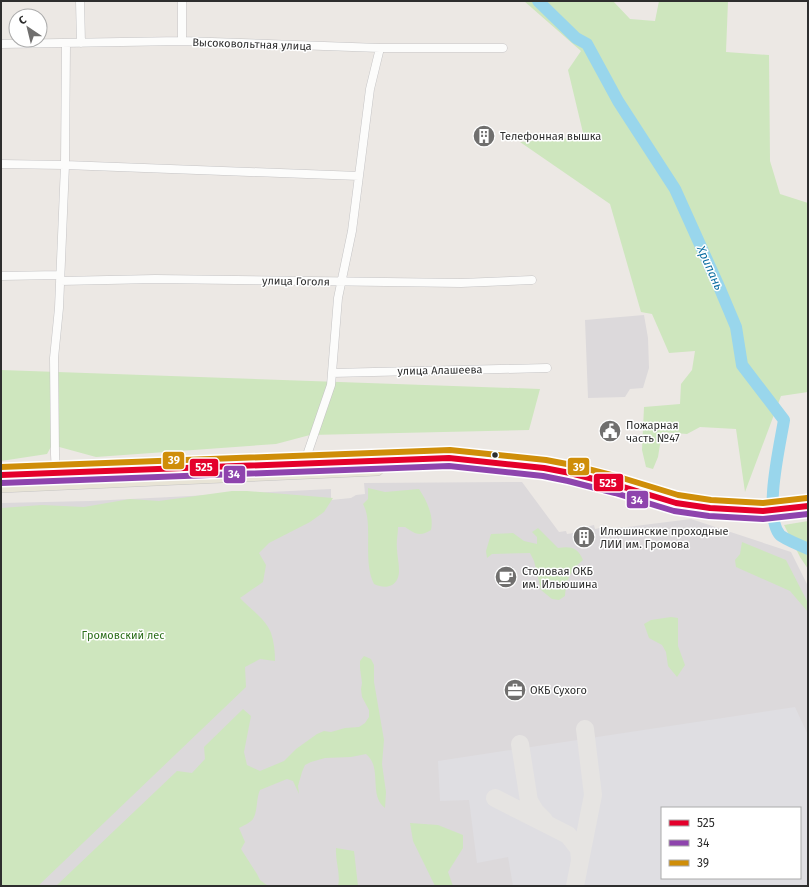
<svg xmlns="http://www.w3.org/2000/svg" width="809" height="887" font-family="'Fira Sans',sans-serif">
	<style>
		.industrial { fill: #dcd9db; fill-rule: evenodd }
		.airport { fill: #dfdee2; fill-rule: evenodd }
		.green { fill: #cee6be }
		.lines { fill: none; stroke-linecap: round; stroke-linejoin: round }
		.river { stroke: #99d6ec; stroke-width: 12 }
		.taxiway { stroke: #e6e4e2; stroke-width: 18 }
		.minor-casing { stroke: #c5c4c5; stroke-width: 9 }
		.primary-casing { stroke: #c6c5c4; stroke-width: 14 }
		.minor { stroke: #fcfcfb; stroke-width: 8 }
		.primary { stroke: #e8e4d6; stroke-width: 13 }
		.bus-1-casing { stroke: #fff; stroke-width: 9 }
		.bus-2-casing { stroke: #fff; stroke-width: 9 }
		.bus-3-casing { stroke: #fff; stroke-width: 9 }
		.bus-1 { stroke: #e4002b; stroke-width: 6 }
		.bus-2 { stroke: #8e44ad; stroke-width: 6 }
		.bus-3 { stroke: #cf8e09; stroke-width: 6 }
		.bus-dot { fill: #2e2e2e; stroke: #fff; stroke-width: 1.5 }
		.labels { text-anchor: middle; stroke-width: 3; stroke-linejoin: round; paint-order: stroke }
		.street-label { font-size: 11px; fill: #2e2e2e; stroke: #fff }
		.poi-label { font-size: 11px; fill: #2e2e2e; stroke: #fff; text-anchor: start }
		.park-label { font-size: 11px; fill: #2c6e1b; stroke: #fff }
		.water-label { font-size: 12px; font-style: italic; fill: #0d6fa3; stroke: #fff }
		.line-badge { stroke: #fff; stroke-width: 1.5 }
		.badge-label { font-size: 11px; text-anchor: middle; font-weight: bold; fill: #fff }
	</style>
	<rect width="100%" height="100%" fill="#ece8e4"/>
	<path class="industrial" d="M644 315 648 338 649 368 643 388 630 389 625 397 588 398 585 320Z
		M522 482 559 532 566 531 567 534 586 531V527L594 525 595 529 600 528V530L611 529 691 519 791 552 808 586V886H1V503L90 501 331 489V500L351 498 356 495 365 494 364 483ZM662 808H800V878H662Z"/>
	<path class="airport" d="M795 707 808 735V886H513L508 857 477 863 469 800 440 801 438 761ZM662 808H800V878H662Z"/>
	<path class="green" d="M524 1H613L630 19 655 21 659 1H728L726 52 769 55 770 161 780 194 808 203V392L781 396 745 492 736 429 700 427 687 434 662 432 658 457 653 469 646 467 642 450 644 407 680 404 681 384 692 370 695 351 669 353 652 314 641 312 610 204 520 142 584 137 568 70 581 51Z
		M1 370 540 389 529 430 310 435 276 444 96 457 52 445 47 454 1 461Z
		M368 488 385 492 419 489C427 501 434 516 431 530 420 537 415 534 405 527H398C398 535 396 542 397 549 397 560 404 578 392 585 386 588 381 587 374 584 362 561 374 523 363 504L368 499Z
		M232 491H247L333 498 324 512 310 522 269 543 259 553 266 565 263 582 240 598C250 609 266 619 271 633 274 642 275 651 275 661L260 659 245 667 246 687 38 886H1V508L42 505 84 507 130 499 159 501Z
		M808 521V569L800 557 784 525Z
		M538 528 558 548C570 546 578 547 583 560 570 571 567 578 565 596L559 600 552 599 541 590 534 561 530 553 492 554 487 558 486 551 491 534 513 533 524 541 537 544V537L532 532Z
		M742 542 786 560 808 603V612L790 591 736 567 735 560 740 554Z
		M671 617 678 618V646L685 665 677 677 668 666 666 652 662 645 649 638 644 624 651 620Z
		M364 656 371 659 374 665V682L384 740 382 764 386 792 385 808C368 795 383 768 366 754L351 757 325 758 311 762 305 765 302 772 298 786 299 794 293 781 287 779 260 790C256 798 258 811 253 819 250 823 243 826 239 828L245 842 241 849 257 874 260 880 268 886H56L177 771 192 773 205 759 204 747 243 709 251 716 244 752 247 765 260 771 284 761 296 749 317 734 324 731 331 732 345 728 359 727 365 723 369 717V710L362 697 361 689 362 683 360 668V661Z
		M410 823 438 825 463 835V848L448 872 453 886H435L413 841Z
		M336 848 354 851 358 886H338C341 874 335 861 336 848Z"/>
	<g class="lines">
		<path class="river" d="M538 1 576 38 587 44 618 101 675 189 720 289 736 327 742 365 784 420C780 445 763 516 780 535 784 539 802 546 808 549"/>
		<path class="taxiway" d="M520 744 529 801 535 811 544 820
			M495 798 568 835 579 849 580 860
			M575 886 593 795 585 729"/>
		<g class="minor-casing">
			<path id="minor" d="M80 1 81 43
				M182 41V1
				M1 44 182 41 380 48H503
				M1 164 65 165 359 176
				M1 276 60 275
				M60 281 155 279 461 283 532 280
				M332 373 547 368
				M306 463 307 455 331 385 338 298 352 231 370 89 380 48
				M56 474 55 454 54 358 59 308 65 165 66 44"/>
		</g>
		<g class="primary-casing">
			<path id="primary" d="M1 475 449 458 544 468 570 473 617 485 676 503 710 508 763 511 808 506
				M1 486 377 469"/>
		</g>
		<use href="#minor" class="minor"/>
		<use href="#primary" class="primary"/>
		<g class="bus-1-casing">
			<path id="bus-1" d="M1 475 449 458 544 468 570 473 617 485 676 503 710 508 763 511 808 506"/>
		</g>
		<g class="bus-2-casing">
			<path id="bus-2" d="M1 483 449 466 543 476 568 481 615 493 674 511 709 516 763 519 808 514"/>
		</g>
		<g class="bus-3-casing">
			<path id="bus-3" d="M1 467 450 450 546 460 572 465 619 477 678 495 711 500 763 503 807 498"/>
		</g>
		<use href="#bus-1" class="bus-1"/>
		<use href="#bus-2" class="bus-2"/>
		<use href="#bus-3" class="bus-3"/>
	</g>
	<defs>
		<g id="building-disc" transform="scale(1.15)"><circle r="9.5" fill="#706f6e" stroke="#fff"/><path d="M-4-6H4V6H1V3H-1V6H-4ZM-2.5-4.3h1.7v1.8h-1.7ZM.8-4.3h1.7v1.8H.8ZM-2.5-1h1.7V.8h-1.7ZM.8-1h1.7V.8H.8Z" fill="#fff"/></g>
		<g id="civic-disc" transform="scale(1.15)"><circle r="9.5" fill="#706f6e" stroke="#fff"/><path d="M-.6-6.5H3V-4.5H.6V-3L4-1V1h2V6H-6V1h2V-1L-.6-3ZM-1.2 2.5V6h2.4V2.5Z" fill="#fff"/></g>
		<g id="cafe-disc" transform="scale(1.15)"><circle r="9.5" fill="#706f6e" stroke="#fff"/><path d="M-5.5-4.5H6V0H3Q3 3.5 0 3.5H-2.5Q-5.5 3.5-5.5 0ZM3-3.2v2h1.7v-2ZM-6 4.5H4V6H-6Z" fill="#fff"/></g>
		<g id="office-disc" transform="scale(1.15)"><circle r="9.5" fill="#706f6e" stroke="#fff"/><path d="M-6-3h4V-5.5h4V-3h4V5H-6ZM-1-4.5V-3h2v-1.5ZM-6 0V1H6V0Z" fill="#fff"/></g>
	</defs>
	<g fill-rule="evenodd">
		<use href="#building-disc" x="484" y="136"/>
		<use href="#civic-disc" x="610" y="431"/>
		<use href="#building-disc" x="584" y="537"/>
		<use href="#cafe-disc" x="506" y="577"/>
		<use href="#office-disc" x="515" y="690"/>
	</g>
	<circle class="bus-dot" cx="495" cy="455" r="3.5"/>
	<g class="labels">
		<g class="street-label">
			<text transform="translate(252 44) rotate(2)" y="4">Высоковольтная улица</text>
			<text transform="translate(296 281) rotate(1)" y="4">улица Гоголя</text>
			<text transform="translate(440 370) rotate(-1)" y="4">улица Алашеева</text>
		</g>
		<g class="poi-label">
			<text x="500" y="140">Телефонная вышка</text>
			<text x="626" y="429">Пожарная<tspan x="626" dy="13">часть №47</tspan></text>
			<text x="600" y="535">Илюшинские проходные<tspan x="600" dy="13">ЛИИ им. Громова</tspan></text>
			<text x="522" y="575">Столовая ОКБ<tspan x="522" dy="13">им. Ильюшина</tspan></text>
			<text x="530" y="694">ОКБ Сухого</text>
		</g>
		<g class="park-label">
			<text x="123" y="639">Громовский лес</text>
		</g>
		<g class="water-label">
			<text transform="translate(710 268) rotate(66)" y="4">Хрипань</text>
		</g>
	</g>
	<g class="line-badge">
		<rect x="162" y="451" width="23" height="19" rx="4" fill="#cf8e09"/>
		<rect x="567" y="457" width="23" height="19" rx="4" fill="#cf8e09"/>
		<rect x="189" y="458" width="30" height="19" rx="4" fill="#e4002b"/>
		<rect x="223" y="465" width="23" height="19" rx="4" fill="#8e44ad"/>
		<rect x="593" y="473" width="31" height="19" rx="4" fill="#e4002b"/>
		<rect x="626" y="490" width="23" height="19" rx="4" fill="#8e44ad"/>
	</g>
	<g class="badge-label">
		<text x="174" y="464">39</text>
		<text x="579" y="471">39</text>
		<text x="204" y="471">525</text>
		<text x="234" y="478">34</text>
		<text x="608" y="487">525</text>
		<text x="637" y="504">34</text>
	</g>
	<rect width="809" height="887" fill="none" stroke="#2e2e2e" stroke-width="4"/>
	<rect x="661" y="807" width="140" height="72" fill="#ffffff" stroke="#ababab"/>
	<rect x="669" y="820" width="20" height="6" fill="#e4002b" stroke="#ababab"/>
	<text x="697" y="827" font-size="12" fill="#2e2e2e">525</text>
	<rect x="669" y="840" width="20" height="6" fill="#8e44ad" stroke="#ababab"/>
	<text x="697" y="847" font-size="12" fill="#2e2e2e">34</text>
	<rect x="669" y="860" width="20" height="6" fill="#cf8e09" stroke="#ababab"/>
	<text x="697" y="867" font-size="12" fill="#2e2e2e">39</text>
	<g transform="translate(28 28) rotate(325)"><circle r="19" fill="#ffffff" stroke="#ababab"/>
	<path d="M0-3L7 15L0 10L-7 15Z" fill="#706f6e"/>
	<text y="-6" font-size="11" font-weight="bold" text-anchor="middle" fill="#2e2e2e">С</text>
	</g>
</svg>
